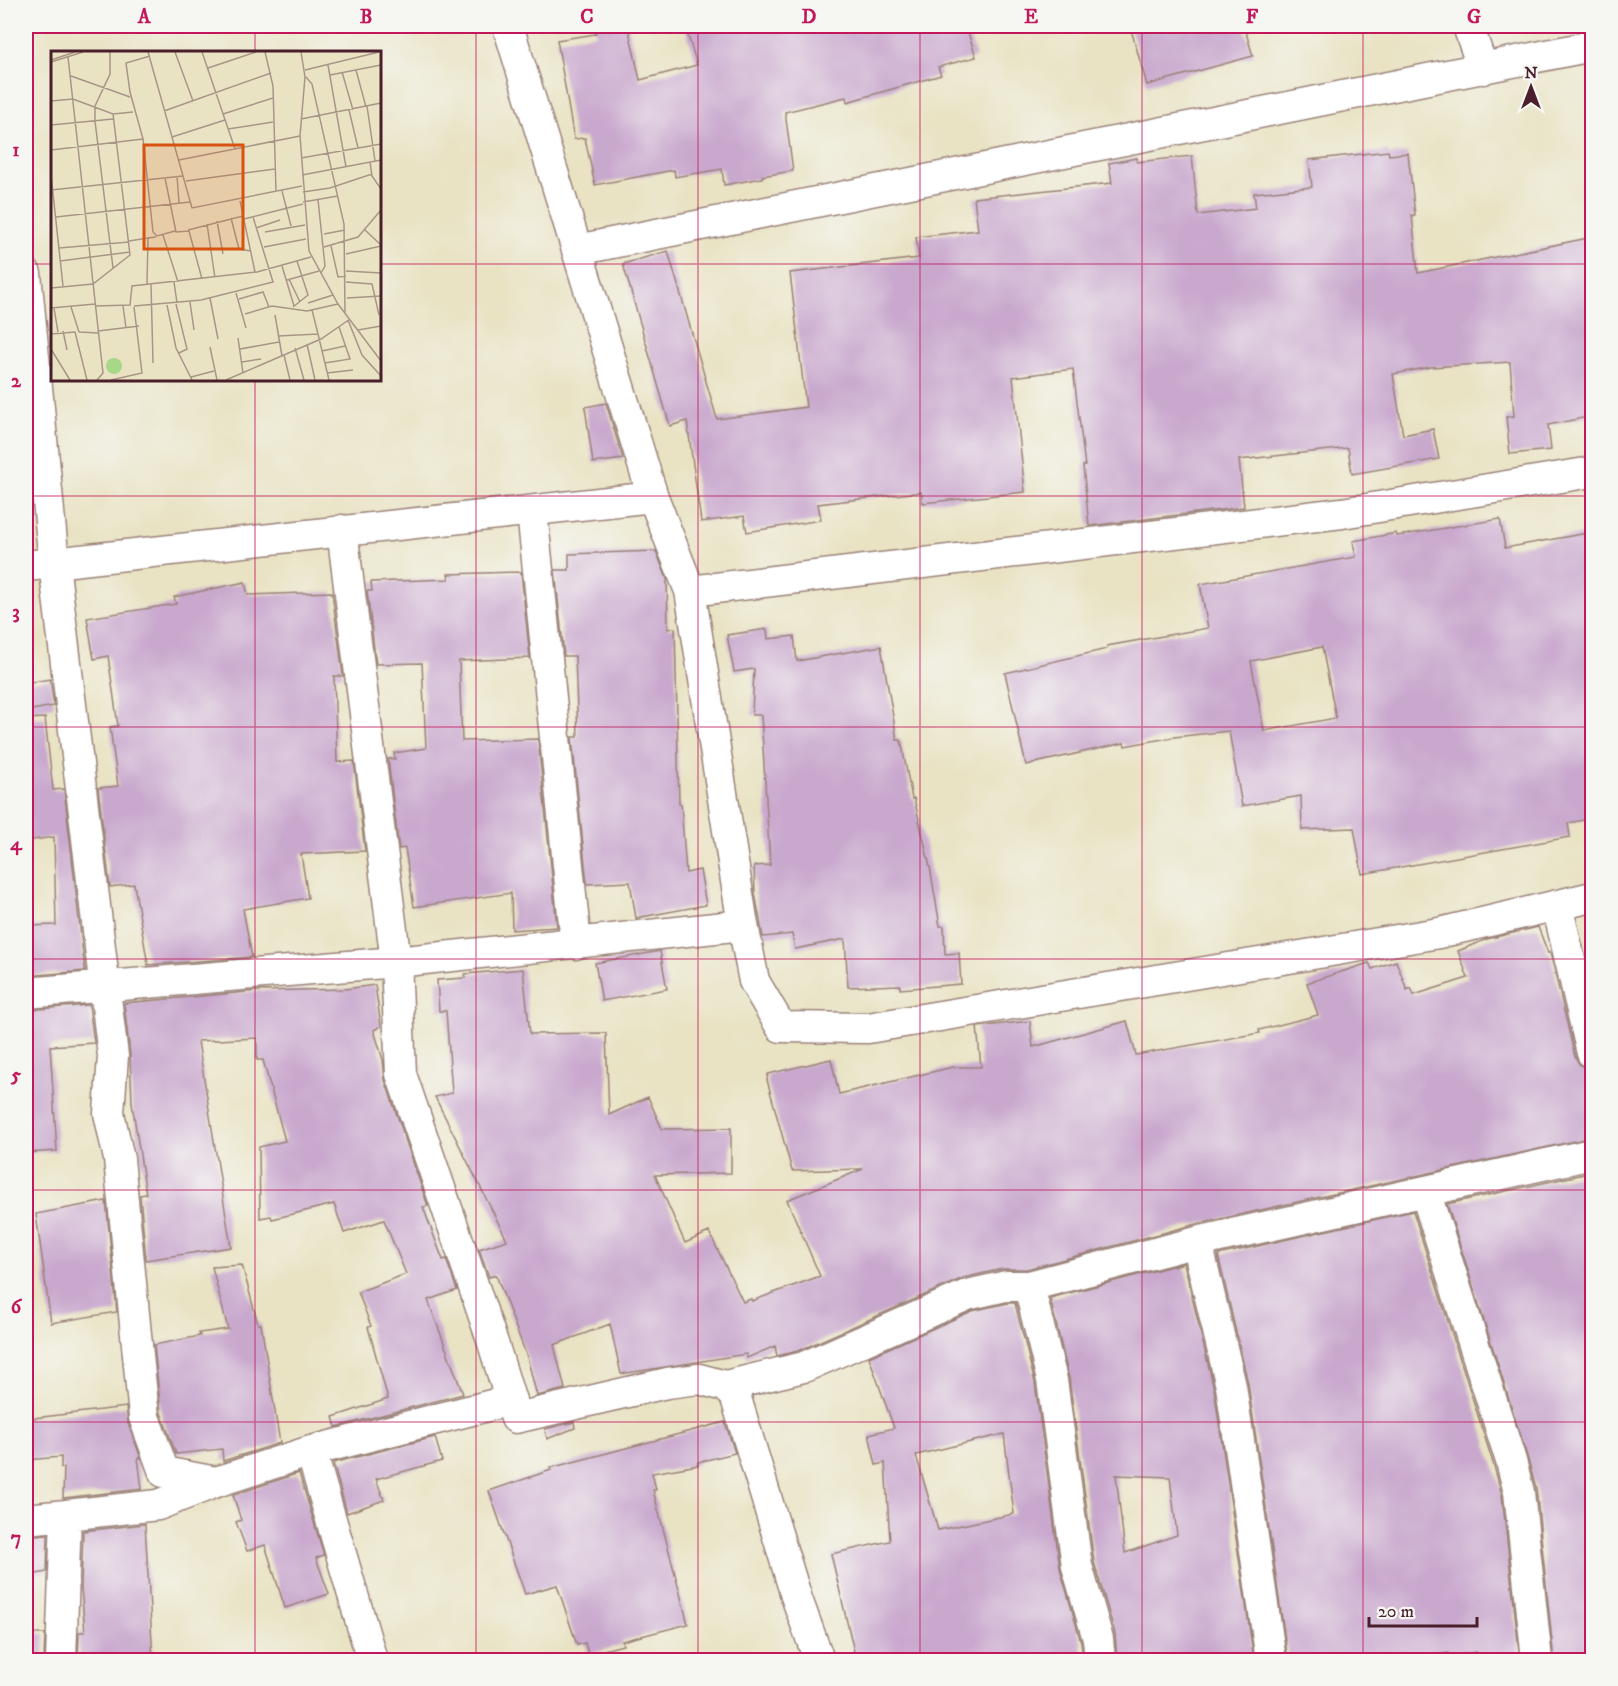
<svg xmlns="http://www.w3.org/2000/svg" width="1618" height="1686" font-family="'IM FELL DW Pica',serif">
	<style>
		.building { fill: #c9a8ce; fill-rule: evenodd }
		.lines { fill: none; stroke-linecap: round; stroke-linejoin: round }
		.street-casing { stroke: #9a8178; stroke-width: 33 }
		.street { stroke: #fff; stroke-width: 30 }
		.grid { fill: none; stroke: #c2185b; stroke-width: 1.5; stroke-opacity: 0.55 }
		.inset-road { fill: none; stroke: #a99587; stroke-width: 1.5 }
		.view { fill: #d8530f; fill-opacity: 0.15; stroke: #d8530f; stroke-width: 3 }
		.inset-edge { fill: none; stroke: #4a1f2b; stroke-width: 3 }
		.neatline { fill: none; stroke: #c2185b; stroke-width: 2 }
		.grid-label { font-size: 20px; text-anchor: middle; font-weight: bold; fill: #c2185b }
	</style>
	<rect width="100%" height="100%" fill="#f6f6f2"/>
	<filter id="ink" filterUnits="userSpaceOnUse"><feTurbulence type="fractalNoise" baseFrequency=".0167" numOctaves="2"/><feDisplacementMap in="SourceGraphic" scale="12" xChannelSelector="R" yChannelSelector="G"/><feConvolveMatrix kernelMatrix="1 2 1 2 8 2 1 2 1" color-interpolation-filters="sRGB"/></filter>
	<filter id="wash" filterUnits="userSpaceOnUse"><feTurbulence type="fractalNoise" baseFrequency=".008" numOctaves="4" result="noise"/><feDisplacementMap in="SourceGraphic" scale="24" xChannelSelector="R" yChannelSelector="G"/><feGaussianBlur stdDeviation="1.35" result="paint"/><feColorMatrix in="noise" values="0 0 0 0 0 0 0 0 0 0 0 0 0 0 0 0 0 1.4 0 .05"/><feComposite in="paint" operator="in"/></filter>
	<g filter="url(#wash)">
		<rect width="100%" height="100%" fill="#e9e3c4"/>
		<g id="blocks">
			<path class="building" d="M594 26H628L640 80 697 65 685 26H966L976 57 938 67 941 75 847 102 846 97 785 112 793 171 762 176V178L724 185 722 169 675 177 674 170 595 185 585 138 574 139 557 40 596 34Z
				M1130 26H1244L1253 56 1147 85Z
				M1388 151 1389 155 1408 153 1415 215H1412L1418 273 1593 237V416L1548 425 1551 450 1510 454 1506 417 1514 416 1510 362 1431 367 1393 374 1403 435 1433 429 1439 459 1352 474 1348 448 1239 460 1244 507 1089 526 1083 466H1085L1073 369 1013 377 1025 492 923 503 921 492 818 504 821 520 747 532 744 516 701 522 687 421 670 426 623 264 668 251 717 419 806 407 790 273 919 258 916 237 978 230 974 198 1112 183 1109 163 1137 158V162L1192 156 1198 215 1256 208 1254 193 1312 187 1309 160Z
				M606 403 623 459 593 463 585 407Z
				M1500 519 1505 548 1593 532V818L1568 823 1570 837 1362 874 1354 828 1302 830 1301 796 1242 806 1229 731 1174 737 1125 746 1124 743 1026 765 1005 673 1107 649V646L1208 628 1200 584 1356 557 1353 541 1396 533 1397 536ZM1322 647 1336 718 1264 731 1251 661Z
				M656 551 667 579 668 629 675 628 679 804H681L686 873 700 870 706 905 636 918 630 882 587 884 572 737H578L575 656H564L555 570H569V554Z
				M521 572 530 658 459 661 462 741 538 739 557 927 512 930 511 893 414 907 405 848 399 849 388 759H395L394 753 426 748 422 663 376 664 367 591H372L371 582 449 579 448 574Z
				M245 582 248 595 332 592 343 676H334L337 762 354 761 365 851 301 854 308 898 243 909 252 957 148 965 134 884 110 887 98 788 118 786 110 727 118 726 108 656 94 659 87 618 176 604 174 597Z
				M767 629 768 639 794 636 797 661 881 646 897 740H901L912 799 914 798 930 867 940 926H944L945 954 959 953 961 984 900 989V985L848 987 845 939 795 949 792 934 763 937 755 893 754 866 770 865 761 715H752L754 669 734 672 727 635Z
				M50 679 54 706 26 711V683Z
				M45 718 53 790 64 789 85 971 26 976V926L56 925 54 837 26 841V719Z
				M1538 927 1548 953 1550 952 1575 1057 1580 1065 1587 1069 1593 1070V1137L1193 1225 1027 1269H1002L963 1278 798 1351 777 1356 775 1346 747 1358 746 1354 621 1374 610 1324 554 1345 565 1389 537 1396 527 1357 496 1275 489 1277 479 1249 507 1240 435 1097 452 1093 446 1011H439L437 980 465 978V974L523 969 530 1034 606 1033 609 1115 648 1097 662 1129 731 1128V1173L655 1175 685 1243 709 1232 743 1302 751 1299 752 1301 820 1276 787 1200 863 1169 792 1171 767 1080 768 1074 831 1059 839 1094 953 1067H981L977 1027 1030 1021 1033 1047 1127 1021 1136 1055 1260 1033 1259 1030 1318 1015 1307 983 1369 963 1372 969 1396 961 1407 990 1411 988 1414 995 1468 978 1458 951 1487 939Z
				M660 951 667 989 602 1001 595 963Z
				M375 985 381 1026 374 1030 383 1060 385 1080 428 1206 423 1207 443 1260 446 1259 457 1290 428 1300 463 1394 336 1427 333 1417 388 1399 368 1327 371 1326 358 1292 406 1274 384 1220 344 1233 334 1204 272 1219 271 1216 260 1218 259 1147 285 1141 263 1060H257V1038L198 1041 231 1247 146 1260 140 1195 146 1194 132 1103 130 1054 124 1003 258 991 345 989Z
				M89 1005 94 1043 50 1046 57 1151 26 1153V1010Z
				M1593 1172V1660H1554L1536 1488 1527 1456 1447 1204Z
				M106 1201 117 1312 51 1323 36 1214Z
				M1413 1211 1494 1466 1502 1495 1520 1660H1476V1652L1449 1657 1448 1653 1401 1660H1288L1248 1383 1218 1255Z
				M1184 1263 1214 1389 1254 1660H1117L1115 1634 1094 1562 1069 1378 1050 1298ZM1116 1475 1170 1477 1177 1535 1125 1553Z
				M242 1265 258 1324H261L280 1443 223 1461 222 1449 176 1454 161 1413 154 1345 200 1336 199 1333 228 1329 212 1267Z
				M1008 1303H1015L1035 1383 1060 1568 1081 1642 1083 1660H856L831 1554 890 1541 885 1463 876 1465 869 1434 894 1428 869 1357 972 1311ZM1004 1434 1014 1514 938 1530 916 1455Z
				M126 1407 128 1423 141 1458H138L142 1489 63 1498 64 1468H61V1457L26 1460V1419Z
				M574 1422 575 1428 547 1439 545 1429Z
				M725 1422 735 1453 698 1462V1465L652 1473 656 1490H653L688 1624 622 1641 623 1645 588 1654 585 1643 577 1645 557 1585 525 1594 489 1491 551 1470 550 1468Z
				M435 1437 442 1461 376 1479 384 1500 347 1513 333 1463Z
				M299 1473 324 1555 316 1558 329 1594 285 1608 265 1545 247 1551 236 1522 241 1520 233 1495Z
				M145 1524 153 1660H78L79 1632H85L81 1588 83 1531Z
				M48 1534 47 1572 26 1576V1536Z
				M26 1634H45L44 1660H26Z"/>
		</g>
	</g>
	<g filter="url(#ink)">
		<use href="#blocks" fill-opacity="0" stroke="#9a8178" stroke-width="1.5"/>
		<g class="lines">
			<g class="street-casing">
				<path id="street" d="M508 26 653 497 690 591 743 925 754 981 781 1027 868 1028 1439 933 1592 897
					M1468 26 1483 69
					M577 250 1592 46
					M26 274 54 563 113 1056 109 1113 119 1159 144 1417 164 1472 216 1482 311 1451 511 1400
					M532 511 576 944
					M342 530 396 962 401 1074 493 1343 516 1418 667 1383 699 1379 725 1386 735 1395 797 1599 819 1660
					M26 566 653 497
					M690 591 1342 513 1592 472
					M1557 905 1592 1053
					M26 993 396 962 743 925
					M1425 1191 1511 1461 1519 1492 1537 1660
					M1197 1242 1231 1386 1271 1660
					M1029 1286 1052 1380 1077 1566 1098 1639 1100 1660
					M725 1386 804 1367 967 1295 1006 1286H1029L1197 1242 1592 1154
					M311 1451 372 1660
					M26 1519 66 1515
					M61 1660 66 1515 158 1505 216 1482"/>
			</g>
			<use href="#street" class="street"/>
		</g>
	</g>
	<path class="grid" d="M255 26V52M476 26V1660M698 26V1660M920 26V1660M1142 26V1660M1363 26V1660M26 264H52M380 264H1592M255 380V1660M26 496H1592M26 727H1592M26 959H1592M26 1190H1592M26 1422H1592"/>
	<g transform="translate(51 51)">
		<rect width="330" height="330" fill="#e9e3c4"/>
		<path d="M55 315a8 8 0 1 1 16 0a8 8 0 1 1-16 0Z" fill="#a6d888"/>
		<path class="inset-road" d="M59 1V23L44 55V70L62 217M97 1 141 157 251 135M124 1 142 50M151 1 184 98M214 1 222 35 225 141M250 1 254 26 249 85 258 200 287 253 330 310M99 5 75 12 79 41 92 88 102 181 106 185 124 180M17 6 52 322 46 329M0 9 24 1M0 11 32 1M277 14 295 116M157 17 205 1M254 19 328 1M305 19 315 56M291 21 302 59M279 24 330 14M20 25 79 46M255 26 261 33 293 173 294 263M0 50 22 48 62 63 82 61M316 55 324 110M298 59 307 97M113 60 220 22M172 63 222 47M250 68 330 52M0 74 62 68M177 78 222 71M121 86 174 69M0 99 92 88M250 107 330 93M128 109 249 85M319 111 321 125 330 138M0 124 12 235M251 124 330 109M126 125 128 152M114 127 125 181 138 180 151 228M135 130 224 118M0 139 132 125M231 140 240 175M252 141 279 137 321 123M267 149 274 215 270 222M189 150 204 221M252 151 287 145M5 166 139 151M180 167 188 198 200 200M193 168 252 153M166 170 172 203M156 173 164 227M205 177 229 169M137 179 192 165M314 179 330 194M214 181 254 174M273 183 294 179M112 184 127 231M78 190 97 187M280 195 287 226 295 225M213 196 255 188M273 196 307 186 330 159M8 197 78 191M295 203 330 195M9 210 79 201M231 215 243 255M295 220 330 222M238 228 249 251M236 229 268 220M123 231 126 252M295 231 321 233 328 264M96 233 97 187 105 186M100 233 102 312M0 237 42 233 79 204 62 63M185 242 195 277M159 247 167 288M296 247 330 245M188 248 212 241 218 256M139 251 143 279M257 252 282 244M125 253 136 298 128 302M116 254 125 297 141 329M44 255 79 254 81 235 206 221 260 206M72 255 75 277M83 255 150 249 222 231 202 166M20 256 28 281M242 256 257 244 246 210M0 257 44 253M3 257 7 281M261 259 267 283M194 263 221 255 256 260 287 253M224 264 231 305M297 269 311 304 330 325M307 279 330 275M12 280 16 299M47 280 88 275M28 281 47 282M0 283 24 281 36 329M227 285 267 283 278 329M187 287 192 322M256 293 264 329M159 296 166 329M244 297 253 329M0 298 19 329M189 298 228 291M271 300 294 295M233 304 239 329M191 311 210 308M274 312 299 308 288 276M276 322 302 319M140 326 163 320M60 329 91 322 83 256M175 329 270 288 299 268"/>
		<path class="view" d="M93 94H192V198H93Z"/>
		<rect width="330" height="330" class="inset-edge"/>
	</g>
	<rect width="1618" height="1686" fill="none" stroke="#f6f6f2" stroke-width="66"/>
	<g transform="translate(1531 87)" stroke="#f6f6f2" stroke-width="4.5" paint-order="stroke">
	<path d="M0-4.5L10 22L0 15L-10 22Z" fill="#4a1f2b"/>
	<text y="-9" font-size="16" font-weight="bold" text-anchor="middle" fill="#4a1f2b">N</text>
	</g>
	<path d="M1369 1617v9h108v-9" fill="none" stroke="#4a1f2b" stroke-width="3"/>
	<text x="1378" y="1617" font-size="18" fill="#4a1f2b" stroke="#f6f6f2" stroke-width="4.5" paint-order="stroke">20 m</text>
	<rect x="33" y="33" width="1552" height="1620" class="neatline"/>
	<g class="grid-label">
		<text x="144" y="23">A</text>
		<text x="366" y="23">B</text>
		<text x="587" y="23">C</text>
		<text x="809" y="23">D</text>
		<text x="1031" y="23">E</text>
		<text x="1252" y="23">F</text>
		<text x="1474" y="23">G</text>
		<text x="16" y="156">1</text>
		<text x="16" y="387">2</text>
		<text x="16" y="618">3</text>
		<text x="16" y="850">4</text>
		<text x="16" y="1081">5</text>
		<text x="16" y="1313">6</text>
		<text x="16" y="1544">7</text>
	</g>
</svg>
